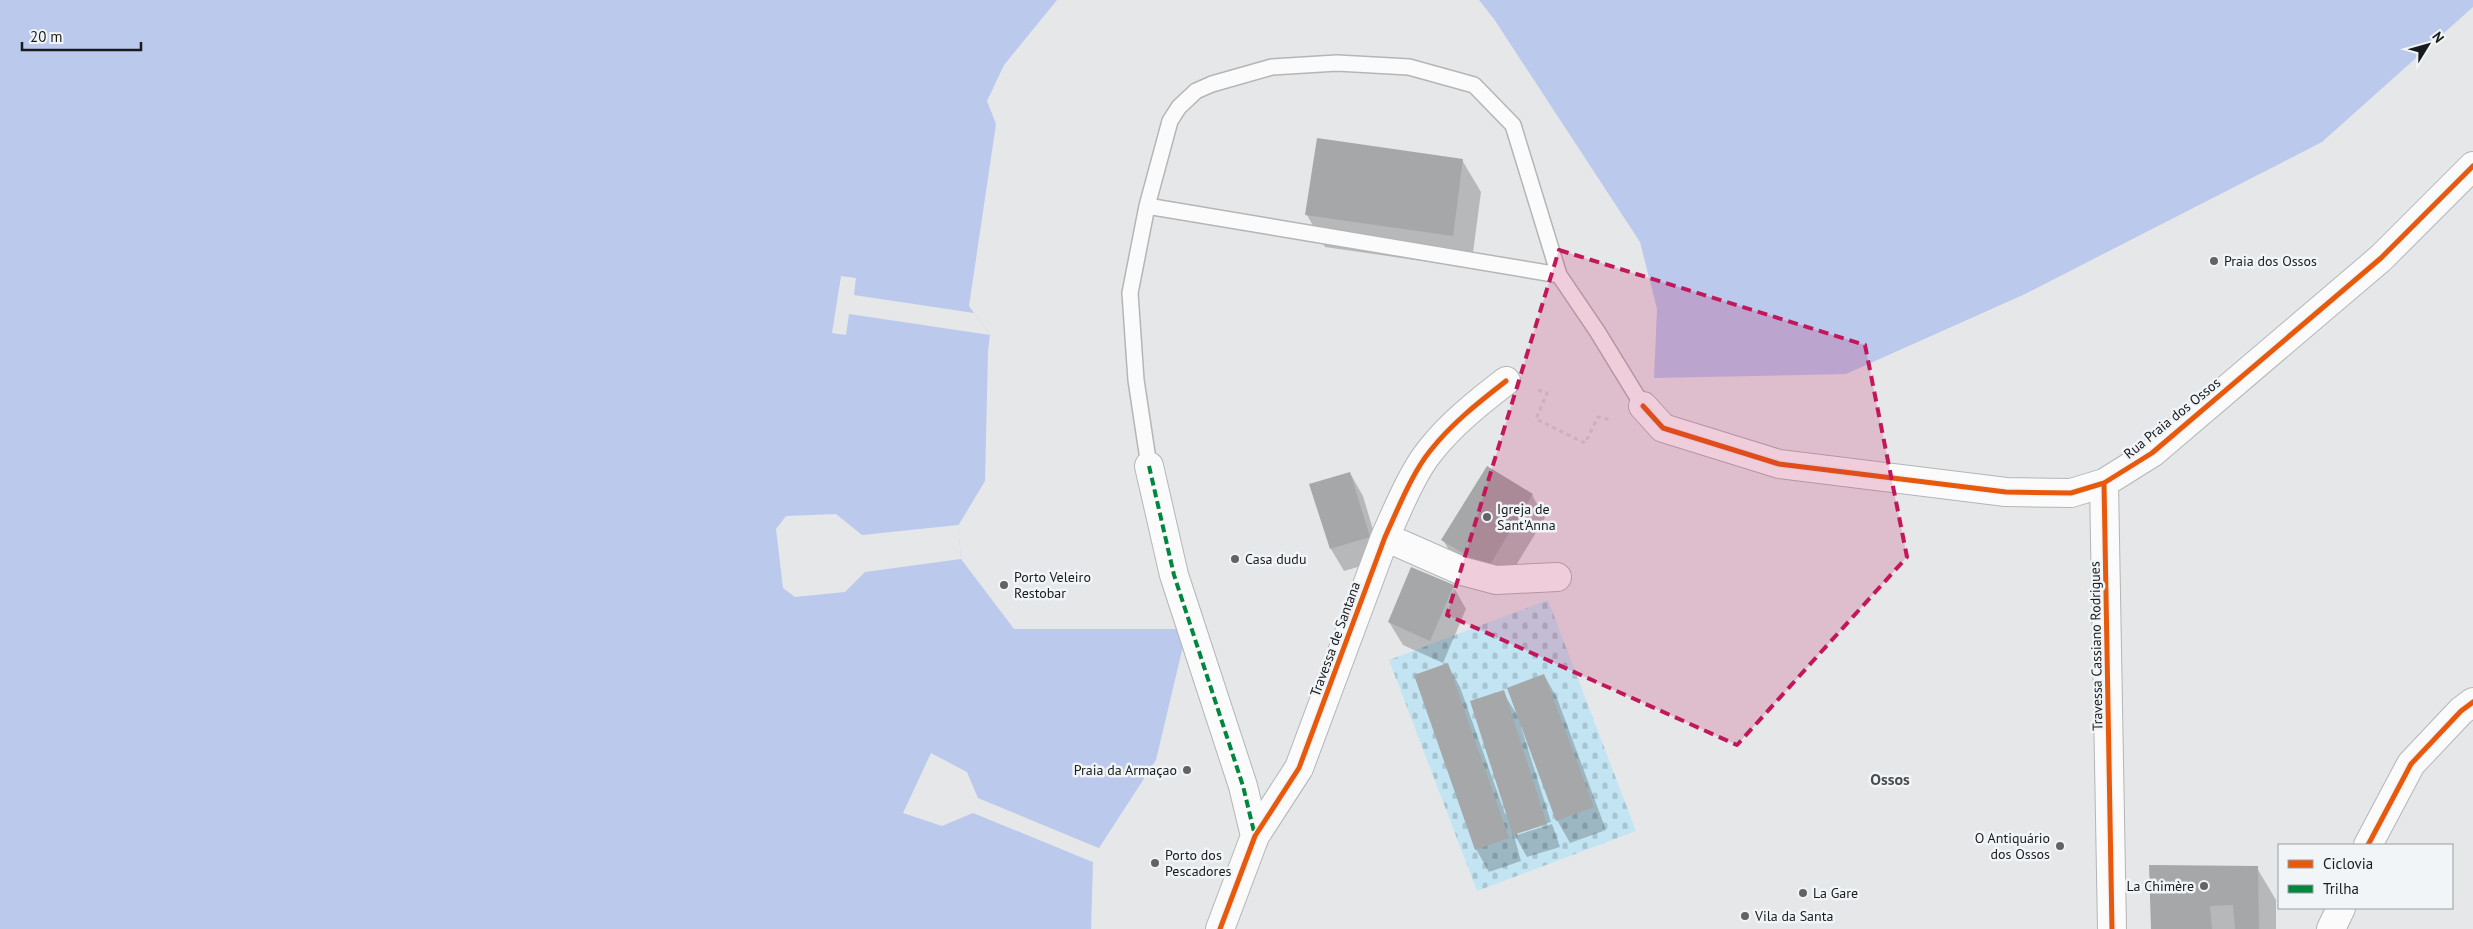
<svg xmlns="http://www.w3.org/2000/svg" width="2473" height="929" font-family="'PT Sans',sans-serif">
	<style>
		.cemetery { fill: url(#cemetery-stones) }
		.water { fill: #bac9ec }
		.pier { fill: #e5e7e9 }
		.shadow { fill: #0003 }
		.building { fill: #a5a7a8 }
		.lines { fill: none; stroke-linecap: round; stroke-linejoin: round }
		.lane-casing { stroke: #b4b5b6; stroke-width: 18 }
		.street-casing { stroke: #b4b5b6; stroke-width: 30 }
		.path { stroke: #d3d3d4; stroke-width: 3; stroke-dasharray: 4 4; stroke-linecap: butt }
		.lane { stroke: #fbfbfc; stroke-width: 15 }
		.street { stroke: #fbfbfc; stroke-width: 28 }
		.quiet { stroke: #00873e; stroke-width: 4; stroke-dasharray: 8 4; stroke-linecap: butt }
		.cycleway-casing { stroke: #f1f5f7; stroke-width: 8 }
		.cycleway { stroke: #e8590c; stroke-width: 5 }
		.marked { fill: #c2185b; fill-opacity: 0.2; stroke: #c2185b; stroke-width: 4; stroke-dasharray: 10 6; stroke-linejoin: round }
		.poi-dot { fill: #616364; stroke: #f1f5f7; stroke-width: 2 }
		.labels { text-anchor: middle; stroke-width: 5; stroke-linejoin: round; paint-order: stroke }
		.poi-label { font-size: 14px; fill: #1a1c1c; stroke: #f1f5f7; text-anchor: start }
		.street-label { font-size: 14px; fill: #1a1c1c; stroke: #f1f5f7 }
		.quarter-label { font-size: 16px; font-weight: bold; fill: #4b4e50; stroke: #f1f5f7 }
	</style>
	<defs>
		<pattern id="cemetery-stones" width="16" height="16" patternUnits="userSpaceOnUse" patternTransform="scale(1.25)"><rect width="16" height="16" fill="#c3e5f3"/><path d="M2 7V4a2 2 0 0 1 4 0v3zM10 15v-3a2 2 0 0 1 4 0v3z" fill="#a7c4d0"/></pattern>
	</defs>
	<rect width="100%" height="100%" fill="#e5e7e9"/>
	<path class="cemetery" d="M1548 600 1636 831 1477 891 1389 660Z"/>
	<path class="water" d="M0 0H1057L1004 65 987 101 996 124 969 306 990 335 988 351 985 481 958 526 961 559 1014 629H1187L1156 760 1099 848 1093 862 1091 929H0Z
		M1479 0H2473V7L2322 142 2025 294 1846 374 1654 378 1657 309 1640 242 1494 19Z"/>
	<path class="pier" d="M841 276 856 278 854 295 974 313 990 335 849 314 846 335 832 333Z
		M836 514 862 535 958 525 961 559 865 572 845 592 795 597 783 588 776 529 786 516Z
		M931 753 967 772 978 798 1101 849 1095 863 973 813 942 826 903 813Z"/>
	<path class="shadow" d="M1462 160 1481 192 1471 268 1325 247 1307 215Z
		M1350 473 1363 496 1382 560 1344 571 1331 549Z
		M1532 495 1545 518 1501 590 1456 562 1443 540Z
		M1453 586 1466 609 1443 663 1403 645 1389 622Z
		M1447 664 1460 687 1505 814 1507 813 1503 692 1517 715 1544 675 1557 698 1606 830 1570 843 1557 820 1523 727H1521L1551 822 1517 832V835L1552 824 1560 847 1527 857 1513 832 1521 861 1489 872 1476 849Z
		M2257 868 2276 900V929H2152Z"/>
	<path class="building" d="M1317 138 1463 159 1453 236 1305 215Z
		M1487 466 1533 494 1488 568 1441 540Z
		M1350 472 1370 537 1330 549 1309 484Z
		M1411 567 1454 585 1430 641 1388 622Z
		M1448 663 1509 838 1475 850 1414 675Z
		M1544 674 1594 807 1556 821 1507 688Z
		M1504 690 1547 824 1513 835 1470 701Z
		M2149 865 2258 866 2259 929H2235L2233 905 2210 906 2212 929H2151Z"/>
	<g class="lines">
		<g class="lane-casing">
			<path id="lane" d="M1147 206 1130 293 1136 380 1149 466
				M1559 275 1513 125 1474 85 1409 67 1337 63 1272 67 1212 84 1196 91 1179 107 1170 121 1147 206 1559 275 1597 331 1643 406"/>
		</g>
		<g class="street-casing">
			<path id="street" d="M1643 406 1663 428 1779 464 2006 492 2071 493 2104 483 2152 453 2381 258 2473 166
				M1149 466 1174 575 1243 786 1255 836
				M2104 483 2112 929
				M1385 537 1462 571 1496 580 1557 577
				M2368 845 2411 764 2461 711 2473 702
				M1220 929 1255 836 1299 768 1385 537C1397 511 1412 473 1430 451 1451 424 1479 402 1506 381
				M2331 929 2341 908"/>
		</g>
		<path class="path" d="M1538 390 1547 393 1536 419 1585 443 1598 417 1611 420"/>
		<use href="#lane" class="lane"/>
		<use href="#street" class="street"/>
		<path class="quiet" d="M1149 466 1174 575 1243 786 1255 836"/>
		<g class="cycleway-casing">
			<path id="cycleway" d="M1643 406 1663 428 1779 464 2006 492 2071 493 2104 483 2152 453 2381 258 2473 166
				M2104 483 2112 929
				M2368 845 2411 764 2461 711 2473 702
				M1220 929 1255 836 1299 768 1385 537C1397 511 1412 473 1430 451 1451 424 1479 402 1506 381"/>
		</g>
		<use href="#cycleway" class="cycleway"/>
	</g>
	<path class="marked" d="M1559 250 1865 345 1907 557 1737 745 1447 615Z"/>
	<g class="poi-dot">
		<circle cx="2214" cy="261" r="5"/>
		<circle cx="1487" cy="517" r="5"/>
		<circle cx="1235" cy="559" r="5"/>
		<circle cx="1004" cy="585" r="5"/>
		<circle cx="1187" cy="770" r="5"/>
		<circle cx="2060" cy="846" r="5"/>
		<circle cx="1155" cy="863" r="5"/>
		<circle cx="2204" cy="886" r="5"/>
		<circle cx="1803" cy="893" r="5"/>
		<circle cx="1745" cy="916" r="5"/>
	</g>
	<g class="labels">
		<g class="poi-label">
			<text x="2224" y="266">Praia dos Ossos</text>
			<text x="1497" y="514">Igreja de<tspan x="1497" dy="16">Sant'Anna</tspan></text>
			<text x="1245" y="564">Casa dudu</text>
			<text x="1014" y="582">Porto Veleiro<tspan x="1014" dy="16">Restobar</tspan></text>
			<text x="1177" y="775" text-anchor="end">Praia da Armaçao</text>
			<text x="2050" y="843" text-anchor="end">O Antiquário<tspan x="2050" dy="16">dos Ossos</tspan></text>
			<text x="1165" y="860">Porto dos<tspan x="1165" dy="16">Pescadores</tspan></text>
			<text x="2194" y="891" text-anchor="end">La Chimère</text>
			<text x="1813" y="898">La Gare</text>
			<text x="1755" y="921">Vila da Santa</text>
		</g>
		<g class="street-label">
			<text transform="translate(2172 418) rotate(-39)" y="5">Rua Praia dos Ossos</text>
			<text transform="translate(1335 639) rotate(-70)" y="5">Travessa de Santana</text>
			<text transform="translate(2096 646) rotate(-91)" y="5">Travessa Cassiano Rodrigues</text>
		</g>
		<g class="quarter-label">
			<text x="1890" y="785">Ossos</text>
		</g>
	</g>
	<rect x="2278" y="844" width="175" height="65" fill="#f1f5f7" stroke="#9b9e9f"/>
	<rect x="2288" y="860" width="25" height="8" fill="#e8590c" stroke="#9b9e9f"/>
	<text x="2323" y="869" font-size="15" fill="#1a1c1c">Ciclovia</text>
	<rect x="2288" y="885" width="25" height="8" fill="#00873e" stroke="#9b9e9f"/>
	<text x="2323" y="894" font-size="15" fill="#1a1c1c">Trilha</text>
	<g transform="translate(2428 45) rotate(53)" stroke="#f1f5f7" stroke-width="4" paint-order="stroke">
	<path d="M0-4L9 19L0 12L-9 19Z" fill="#1a1c1c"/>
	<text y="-8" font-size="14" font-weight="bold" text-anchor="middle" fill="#1a1c1c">N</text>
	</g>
	<path d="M22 42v8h119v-8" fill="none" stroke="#1a1c1c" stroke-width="2.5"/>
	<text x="30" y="42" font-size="15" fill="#1a1c1c" stroke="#f1f5f7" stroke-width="4" paint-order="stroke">20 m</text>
</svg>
